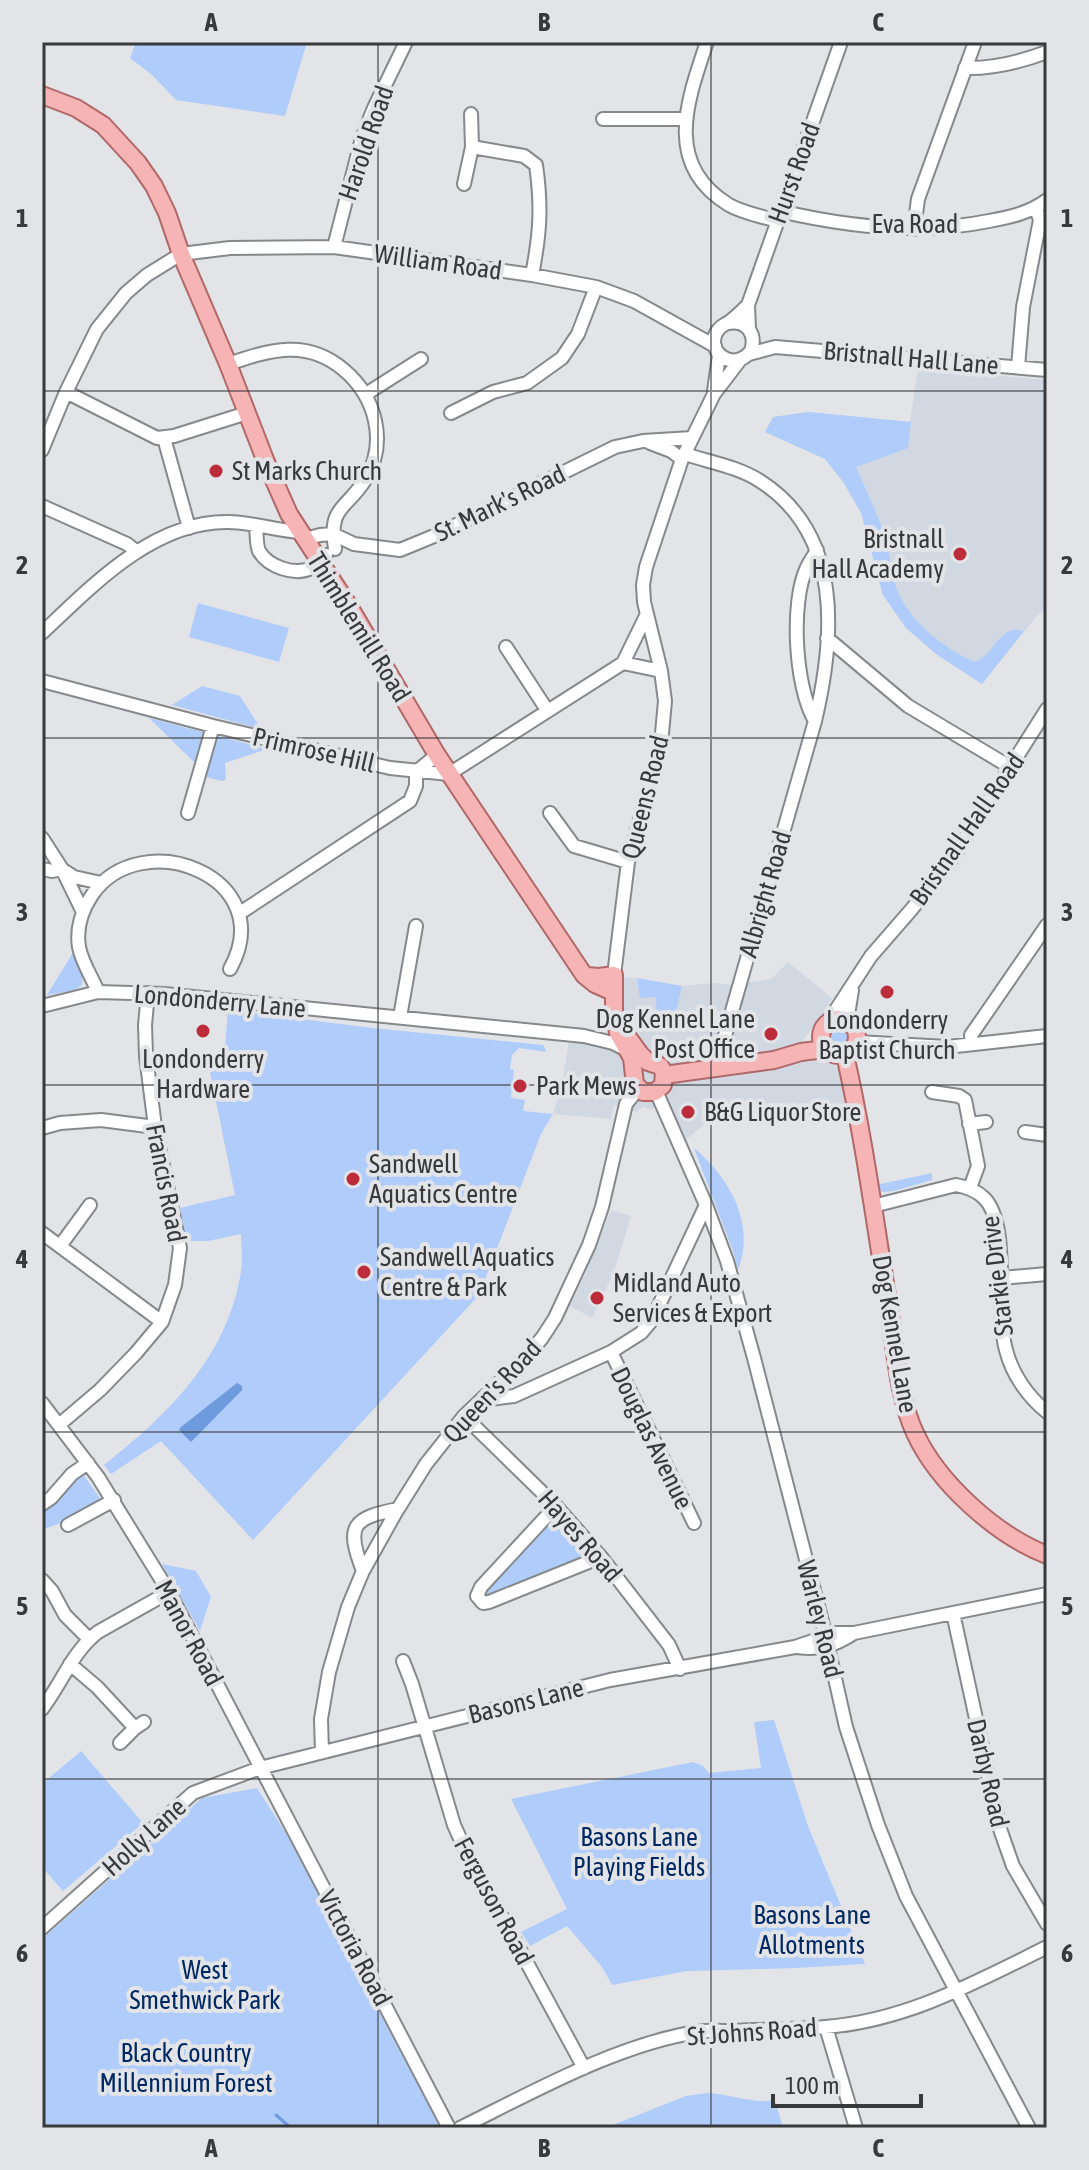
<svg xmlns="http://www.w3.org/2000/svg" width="1089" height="2170" font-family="'Asap Condensed',sans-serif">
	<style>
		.built { fill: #d1d8e2 }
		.green { fill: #afccfa }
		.water { fill: #6e9ade }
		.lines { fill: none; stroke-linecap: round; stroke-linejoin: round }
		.stream { stroke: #6e9ade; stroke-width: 3 }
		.minor-casing { stroke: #86898c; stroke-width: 16 }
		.major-casing { stroke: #b06869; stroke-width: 20 }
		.minor { stroke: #fff; stroke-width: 12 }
		.major { stroke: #f7b4b5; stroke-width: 16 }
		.grid { fill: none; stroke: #38393a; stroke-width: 2; stroke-opacity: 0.55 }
		.poi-dot { fill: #bc2c3b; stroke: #e2e4e8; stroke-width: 3 }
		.labels { text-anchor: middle; stroke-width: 8; stroke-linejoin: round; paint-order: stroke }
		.street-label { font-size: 26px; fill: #38393a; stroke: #e2e4e8 }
		.poi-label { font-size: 26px; fill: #38393a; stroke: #e2e4e8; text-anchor: start }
		.park-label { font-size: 26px; fill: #002863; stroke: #e2e4e8 }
		.neatline { fill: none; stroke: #38393a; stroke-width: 3 }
		.grid-label { font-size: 26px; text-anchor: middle; font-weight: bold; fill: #38393a }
	</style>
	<rect width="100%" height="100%" fill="#e2e4e8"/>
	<path class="built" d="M918 369 1047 380V606L1031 623 982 684 936 654 906 628 883 595 861 513 844 483 825 459 765 432 773 417 808 412 910 422Z
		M788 962 832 998 821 1017 801 1042 788 1048 792 1064 820 1060 838 1068 842 1075 848 1111 775 1120 772 1110 708 1121 680 1145 663 1105 649 1110 645 1107 640 1108 637 1112 614 1105 611 1119 553 1114 564 1073 570 1035 608 1036 620 1026 614 975 682 986 714 983 731 985 771 979Z
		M611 1210 631 1216 613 1274 592 1318 570 1306 585 1274Z"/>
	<path class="green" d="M136 42H306V45L285 116 176 100 152 75 130 58Z
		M808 412 911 422 908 448 856 467C867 492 879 517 887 543 890 555 891 568 894 580 902 616 943 649 975 662 996 653 1000 623 1024 631L982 684 936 654 906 628 883 595 861 513 844 483 825 459 765 432 773 417Z
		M198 603 289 628 279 662 189 637Z
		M202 686 240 696 261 729 172 705Z
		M149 718 267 749 225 763 226 780 222 781 202 776 205 766 195 763Z
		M74 951 83 973 82 985 75 990 47 995Z
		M637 978 682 986 671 1032 657 1021 656 997 640 998Z
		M228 1010 373 1028 543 1045 547 1052 519 1048 512 1055 510 1069 514 1070 511 1098 525 1100 523 1111 553 1114 541 1134 479 1295 253 1540 161 1441 111 1474 104 1465C169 1414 228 1356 241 1271 243 1259 241 1246 241 1234L208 1241H185L180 1208 235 1195 207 1057 224 1058Z
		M828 1038a12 12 0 1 1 24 0a12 12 0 1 1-24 0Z
		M694 1148C729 1177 756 1223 738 1270L733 1251Z
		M932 1173V1180L894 1191 882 1192 876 1185Z
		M81 1471 101 1500 71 1519 42 1530V1510Z
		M555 1516 589 1556 488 1598 484 1593 487 1586Z
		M162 1564 196 1571 211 1597 200 1631Z
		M774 1720 808 1826 865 1964 796 1968 687 1971 612 1985 602 1967 567 1926 530 1946 521 1932 567 1909 511 1799 693 1762 703 1766 709 1773 761 1768 754 1722Z
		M81 1751 143 1823 63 1891 42 1867V1784Z
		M257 1788 287 1835 440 2128H42V1939L202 1798Z
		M707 2093C731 2094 752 2104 775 2100L783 2128H605L686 2096Z"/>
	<path class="water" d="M237 1383 242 1386V1390L191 1442 179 1430 181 1427Z"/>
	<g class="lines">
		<path class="stream" d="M276 2115 291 2128"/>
		<g class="minor-casing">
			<path id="minor" d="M707 42C687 101 663 165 729 205 743 213 761 216 777 221
				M965 68C994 69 1020 62 1047 52
				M603 119H686
				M472 147 524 156 536 165C542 207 540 234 532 275
				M464 184 472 147 471 114
				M780 211C848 227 921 235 989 221 1011 217 1029 213 1047 200
				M914 229 918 199 975 42
				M334 247 362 138 374 108 406 42
				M728 323C746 320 757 333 751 351 733 374 703 350 718 330 723 324 723 326 729 322 736 317 742 311 748 305
				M749 329 748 305 841 42
				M749 354 775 347 1047 370
				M228 364C270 350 307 338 344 370 376 397 388 443 365 480 346 510 328 506 335 549
				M1018 367 1023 307 1040 220 1036 208
				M714 391 719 355
				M66 392 157 438 174 436 247 413
				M366 394 421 359
				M451 413 493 392 527 383 562 358 578 334 596 287
				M164 438 189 528
				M650 443 671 451 682 459
				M42 450 66 392 97 329 126 293 147 275 181 254 230 248 334 247 532 275 596 287 634 301 715 346
				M685 454C709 462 739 467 760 481 843 534 835 637 815 721L720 1053 721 1068
				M42 506 127 544 137 552
				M256 526C257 533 256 544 259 551 268 567 295 576 311 568 316 565 321 559 326 555
				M305 539 320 535 333 534 354 544 400 550 434 536 615 447 643 441 692 438
				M42 633C92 586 153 521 228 522 252 522 276 531 301 532
				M827 638 908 706 1010 767
				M506 647 547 710
				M623 663 661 671
				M42 681 213 726 390 768 449 774 623 663 646 616
				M815 721C795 688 790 602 807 567 810 561 814 556 817 550
				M188 813 213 726
				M550 813 574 846 628 862
				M42 838 62 869 82 910
				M42 869 52 871 62 869
				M63 870 74 877 101 883
				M240 913 410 801 416 786V772L437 755
				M614 975 628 862 661 744 665 701 661 671 644 602 643 585 646 567 682 459 714 394 740 360
				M98 992C92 977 82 963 79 947 76 929 82 910 92 895 141 823 281 877 230 969
				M42 1006 98 992 164 994 584 1036 613 1043 627 1050
				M400 1017 416 926
				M847 1021 852 990
				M828 1022 871 956 911 910 954 856 1047 709
				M857 1042 947 1047 1047 1036
				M972 1044 971 1035 976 1028 1047 925
				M656 1091 706 1205 727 1261 754 1358 823 1625 846 1727 878 1825 906 1896 1029 2128
				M932 1092 959 1096 965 1100 978 1166 970 1188
				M969 1124 986 1122
				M42 1128 60 1123 101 1120 155 1127
				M1025 1132 1047 1135
				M873 1206 956 1185C967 1187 976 1190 984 1198 1011 1224 995 1312 1006 1350 1012 1374 1028 1397 1047 1412
				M42 1233 162 1322
				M60 1246 90 1205
				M1002 1278 1047 1274
				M611 1352 694 1523
				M482 1400 514 1396 611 1352 641 1333 652 1320 706 1205
				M42 1403 98 1477 169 1592 449 2128
				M464 1416 556 1506 601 1557 669 1645 680 1669
				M60 1424 100 1390 136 1353 162 1322 175 1285 180 1248 155 1127 146 1056 145 1025 148 993
				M42 1504 51 1498 72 1474 88 1463
				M556 1506 481 1587 477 1596 483 1603 489 1602 601 1557
				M68 1525 114 1500
				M363 1571C345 1525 353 1518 398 1509
				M42 1580 52 1591 65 1615 89 1639
				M953 1613 1000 1829 1013 1866 1047 1924
				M797 1647C821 1650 834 1646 854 1633
				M403 1661 412 1684 454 1825 463 1845 584 2068
				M70 1664 97 1687 135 1728
				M42 1709C62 1683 72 1652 98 1632L169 1592
				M120 1743 135 1728 144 1722
				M322 1752 321 1719 329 1672 348 1607 363 1571 396 1512 426 1464 464 1416 525 1358 542 1338 555 1318 589 1245 602 1207 626 1104 638 1089
				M42 1928 193 1793 260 1768 610 1680 795 1647 836 1633H854L1047 1594
				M826 2027 856 2128
				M460 2128C531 2093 618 2044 697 2032 708 2030 721 2031 733 2031 764 2029 794 2030 825 2027 906 2021 976 1982 1047 1947"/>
		</g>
		<g class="major-casing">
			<path id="major" d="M42 95 76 108 103 125 138 163 154 186 167 213 181 254 228 364 266 462 289 514 349 606 437 755 584 975 595 984 613 992
				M587 976 599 977 614 975V1010L618 1033 632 1058 635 1084 643 1092H655L663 1085 664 1072 660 1066 648 1062 640 1054 616 1021
				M821 1037a18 18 0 1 1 36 0a18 18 0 1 1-36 0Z
				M845 1055C864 1138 875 1223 889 1308 895 1347 898 1397 915 1433 938 1483 996 1535 1047 1555
				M664 1075 774 1060 801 1052 825 1049"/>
		</g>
		<use href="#minor" class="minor"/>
		<use href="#major" class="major"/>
	</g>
	<path class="grid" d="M378 42V2128M711 42V2128M42 391H1047M42 738H1047M42 1085H1047M42 1432H1047M42 1779H1047"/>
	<g class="poi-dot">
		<circle cx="216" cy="471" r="8"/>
		<circle cx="960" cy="554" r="8"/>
		<circle cx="887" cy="992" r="8"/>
		<circle cx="203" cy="1031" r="8"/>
		<circle cx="771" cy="1034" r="8"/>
		<circle cx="520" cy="1086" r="8"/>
		<circle cx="688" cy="1112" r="8"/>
		<circle cx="353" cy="1179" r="8"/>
		<circle cx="364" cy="1272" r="8"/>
		<circle cx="597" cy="1298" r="8"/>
	</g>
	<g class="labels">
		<g class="street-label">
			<text transform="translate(366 143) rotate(-71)" y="9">Harold Road</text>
			<text transform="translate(794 173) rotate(-70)" y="9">Hurst Road</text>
			<text x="915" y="233">Eva Road</text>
			<text transform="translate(438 262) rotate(8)" y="9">William Road</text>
			<text transform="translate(911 358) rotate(5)" y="9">Bristnall Hall Lane</text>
			<text transform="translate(500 503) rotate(-26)" y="9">St. Mark's Road</text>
			<text transform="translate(359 627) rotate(58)" y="9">Thimblemill Road</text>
			<text transform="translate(314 750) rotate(13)" y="9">Primrose Hill</text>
			<text transform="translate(645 797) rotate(-76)" y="9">Queens Road</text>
			<text transform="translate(967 829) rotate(-55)" y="9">Bristnall Hall Road</text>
			<text transform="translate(765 894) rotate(-74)" y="9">Albright Road</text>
			<text transform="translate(220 1001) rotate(5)" y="9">Londonderry Lane</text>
			<text transform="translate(166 1183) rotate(79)" y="9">Francis Road</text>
			<text transform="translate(997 1276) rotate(-97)" y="9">Starkie Drive</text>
			<text transform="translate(895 1334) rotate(80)" y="9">Dog Kennel Lane</text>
			<text transform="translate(492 1391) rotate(-47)" y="9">Queen's Road</text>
			<text transform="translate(652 1438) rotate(64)" y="9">Douglas Avenue</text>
			<text transform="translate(580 1536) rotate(49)" y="9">Hayes Road</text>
			<text transform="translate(820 1619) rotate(76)" y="9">Warley Road</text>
			<text transform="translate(189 1633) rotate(62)" y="9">Manor Road</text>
			<text transform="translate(526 1701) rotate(-14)" y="9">Basons Lane</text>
			<text transform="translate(988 1773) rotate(77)" y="9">Darby Road</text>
			<text transform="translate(144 1837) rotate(-42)" y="9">Holly Lane</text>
			<text transform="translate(494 1901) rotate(62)" y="9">Ferguson Road</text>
			<text transform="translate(355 1948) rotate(62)" y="9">Victoria Road</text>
			<text transform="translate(752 2032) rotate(-4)" y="9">St Johns Road</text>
		</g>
		<g class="poi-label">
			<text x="232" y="480">St Marks Church</text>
			<text x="944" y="548" text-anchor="end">Bristnall<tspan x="944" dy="30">Hall Academy</tspan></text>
			<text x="755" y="1028" text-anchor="end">Dog Kennel Lane<tspan x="755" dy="30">Post Office</tspan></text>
			<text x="887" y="1029" text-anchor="middle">Londonderry<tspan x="887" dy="30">Baptist Church</tspan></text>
			<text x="203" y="1068" text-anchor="middle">Londonderry<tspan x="203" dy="30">Hardware</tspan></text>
			<text x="536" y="1095">Park Mews</text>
			<text x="704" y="1121">B&amp;G Liquor Store</text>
			<text x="369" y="1173">Sandwell<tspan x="369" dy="30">Aquatics Centre</tspan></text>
			<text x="380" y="1266">Sandwell Aquatics<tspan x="380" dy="30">Centre &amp; Park</tspan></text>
			<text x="613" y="1292">Midland Auto<tspan x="613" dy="30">Services &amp; Export</tspan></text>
		</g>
		<g class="park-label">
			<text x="639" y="1846">Basons Lane<tspan x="639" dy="30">Playing Fields</tspan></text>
			<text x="812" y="1924">Basons Lane<tspan x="812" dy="30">Allotments</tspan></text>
			<text x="205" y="1979">West<tspan x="205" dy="30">Smethwick Park</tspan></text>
			<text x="186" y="2062">Black Country<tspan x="186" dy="30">Millennium Forest</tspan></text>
		</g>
	</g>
	<rect width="1089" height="2170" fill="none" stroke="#e2e4e8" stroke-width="88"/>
	<path d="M773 2094v12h148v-12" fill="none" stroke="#38393a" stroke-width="4"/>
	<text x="785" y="2094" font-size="24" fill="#38393a" stroke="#e2e4e8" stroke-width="6" paint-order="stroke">100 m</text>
	<rect x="44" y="44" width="1001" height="2082" class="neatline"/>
	<g class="grid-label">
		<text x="211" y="31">A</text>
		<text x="544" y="31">B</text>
		<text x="878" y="31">C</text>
		<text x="22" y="227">1</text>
		<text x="1067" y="227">1</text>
		<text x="22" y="574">2</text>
		<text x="1067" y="574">2</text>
		<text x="22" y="921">3</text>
		<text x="1067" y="921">3</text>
		<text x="22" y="1268">4</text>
		<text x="1067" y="1268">4</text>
		<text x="22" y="1615">5</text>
		<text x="1067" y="1615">5</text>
		<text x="22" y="1962">6</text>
		<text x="1067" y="1962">6</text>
		<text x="211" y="2157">A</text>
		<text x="544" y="2157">B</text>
		<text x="878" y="2157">C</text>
	</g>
</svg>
